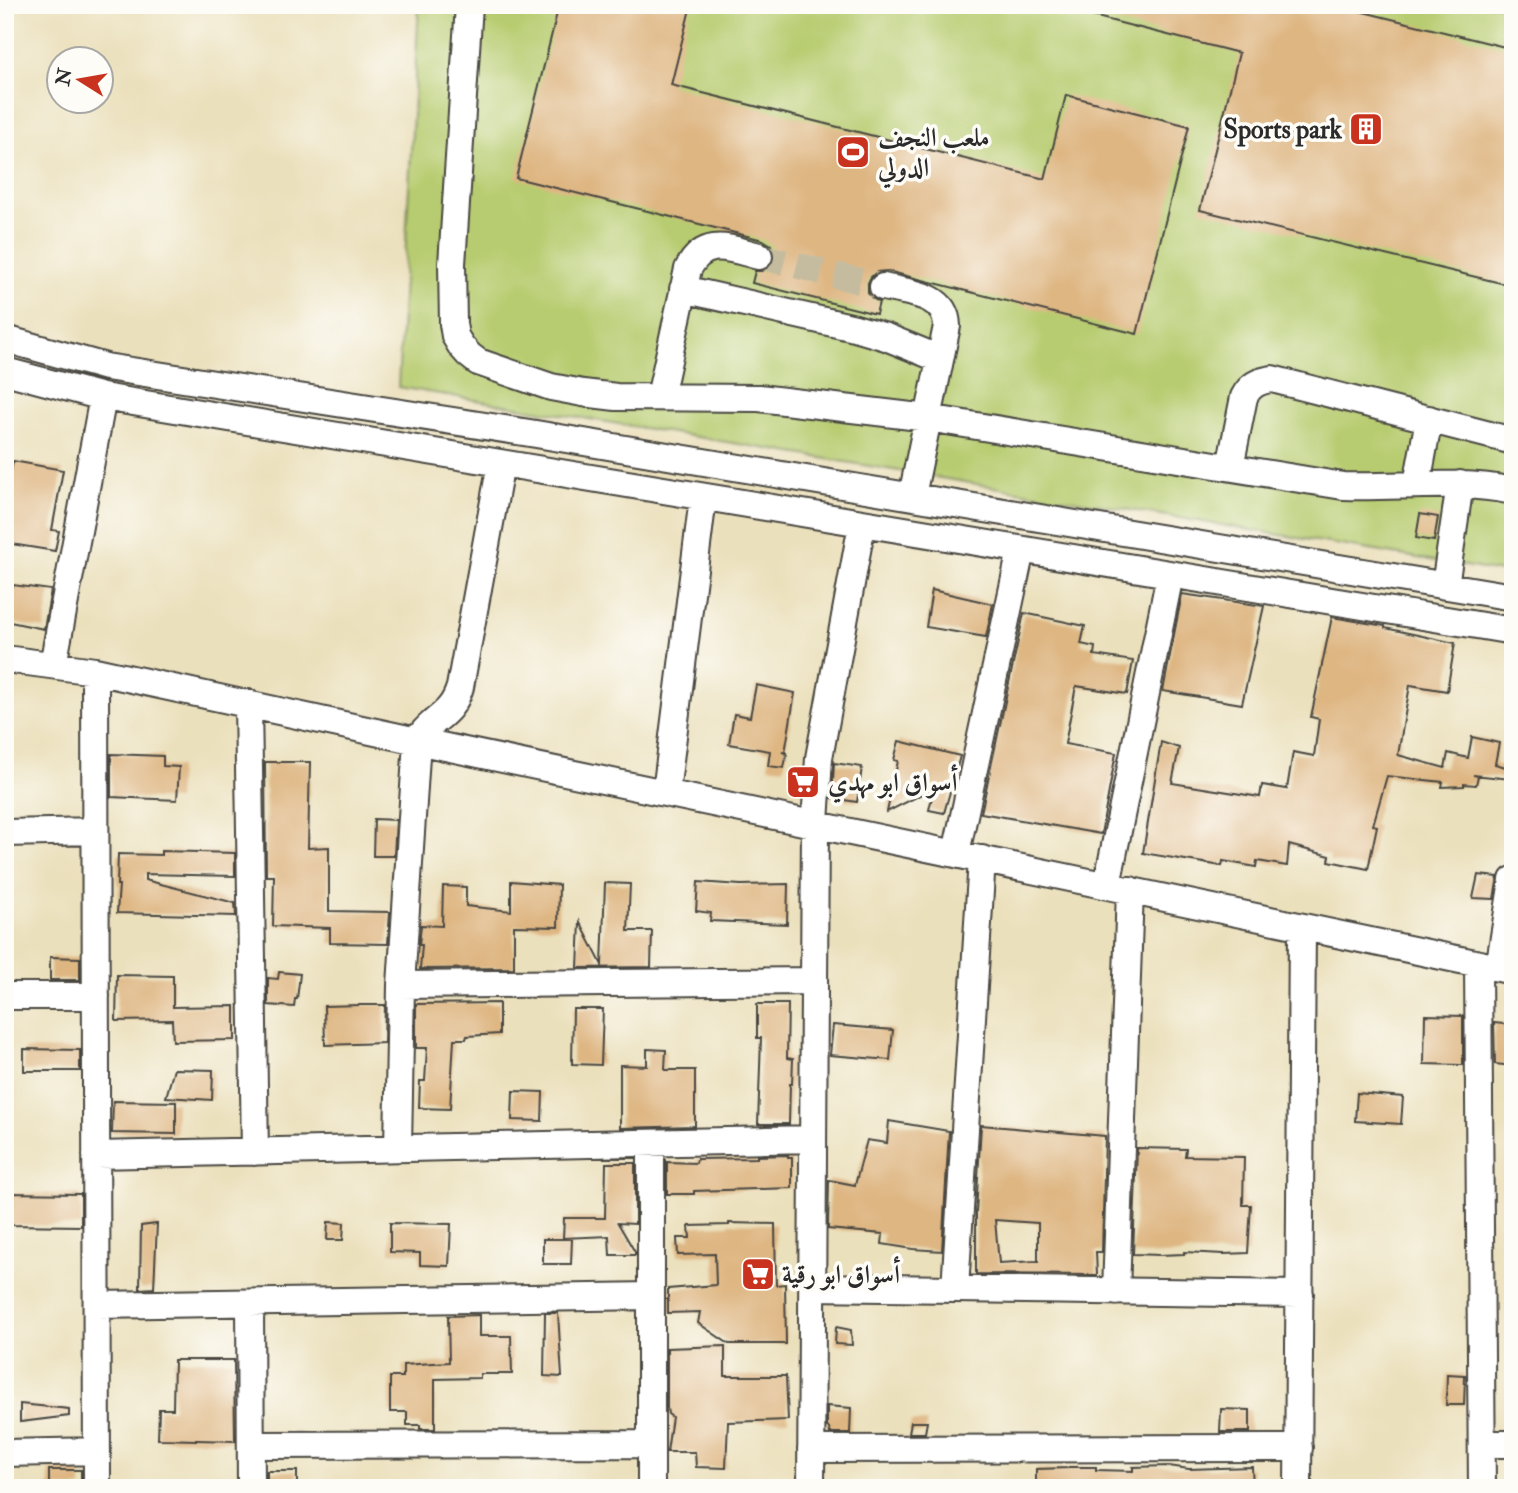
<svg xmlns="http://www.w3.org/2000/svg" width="1518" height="1493" font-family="'IM FELL Double Pica',Amiri,serif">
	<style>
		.green { fill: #b7cc70; stroke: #717c4e; stroke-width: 2 }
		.building { fill: #deb682; fill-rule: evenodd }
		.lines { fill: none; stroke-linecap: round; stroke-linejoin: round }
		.minor-tunnel { stroke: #c5bc9f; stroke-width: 26; stroke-dasharray: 26 13; stroke-linecap: butt }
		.minor-casing { stroke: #484641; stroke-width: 30 }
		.minor { stroke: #fff; stroke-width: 26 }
		.labels { text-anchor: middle; stroke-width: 7; stroke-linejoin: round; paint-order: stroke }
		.poi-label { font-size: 26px; font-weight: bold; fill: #2b2b2b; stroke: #fdfcf7; text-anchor: start }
	</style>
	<rect width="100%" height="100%" fill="#fdfcf7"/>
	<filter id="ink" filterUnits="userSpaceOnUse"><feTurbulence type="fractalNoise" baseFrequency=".0143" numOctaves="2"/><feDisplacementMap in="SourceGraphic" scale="14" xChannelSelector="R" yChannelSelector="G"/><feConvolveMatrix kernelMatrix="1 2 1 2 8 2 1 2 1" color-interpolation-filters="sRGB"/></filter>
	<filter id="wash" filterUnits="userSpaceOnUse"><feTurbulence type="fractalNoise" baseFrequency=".00686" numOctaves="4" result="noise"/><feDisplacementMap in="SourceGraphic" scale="28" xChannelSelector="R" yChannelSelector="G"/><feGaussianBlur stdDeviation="1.57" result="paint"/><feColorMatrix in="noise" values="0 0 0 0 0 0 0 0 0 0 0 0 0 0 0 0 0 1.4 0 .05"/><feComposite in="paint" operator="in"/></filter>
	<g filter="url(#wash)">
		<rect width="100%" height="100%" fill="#ebe0bc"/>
		<path class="green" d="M419 5H1513V574L398 387Z"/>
		<g id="blocks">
			<path class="building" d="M559 5H691L671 85 1045 179 1066 95 1189 126 1137 334 887 271 877 272 871 277 868 283V293L872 298 879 302 876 314 752 283 755 271H762L770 268 774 259V253L771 245 763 240 516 178Z
				M1074 5H1335L1513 49V286L1200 210 1239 53 1073 11Z
				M13 461 63 470 52 530 59 531 55 551 5 543V471L11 472Z
				M1420 514 1438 517 1434 541 1416 538Z
				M5 584 51 590 44 629 5 621Z
				M932 590 993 604 986 637 926 627Z
				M1182 594 1264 606 1242 704 1163 691Z
				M1024 613 1085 626 1081 644 1095 647 1094 655 1133 661 1127 694 1076 686 1065 744 1116 753 1101 834 981 813Z
				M1332 617 1385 626V628L1455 643 1447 691 1410 685 1398 755 1445 768 1448 753 1468 758 1472 737 1499 743 1495 764 1513 769 1511 779 1473 775 1478 776 1476 785 1464 784V786L1442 787 1443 782 1387 776 1373 825 1377 826 1368 869 1329 861 1330 856 1289 845 1287 866 1257 861 1256 867 1223 861 1222 866 1143 853 1161 742 1179 748 1172 783 1260 797 1262 785 1287 789 1293 752 1314 756 1319 719 1311 717Z
				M756 685 795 693 785 753 782 752 787 753 784 768 768 766 770 751 729 744 734 714 750 717Z
				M899 741 960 756 944 813 929 810 934 788 887 812 898 761 894 760Z
				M111 754 163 756V766L179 767 177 800 111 797Z
				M265 762H310L308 848 329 847V911L390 912 388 944 330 943V928L273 926 274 876H266Z
				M834 763 862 767 857 802 832 798Z
				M374 819 396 820 394 856H373Z
				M161 851 235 853V876L145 874V880L235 903 236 916 117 913 119 885H117L118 854 161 855Z
				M1478 875 1498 877 1494 899 1473 898Z
				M511 881 559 885 558 927 514 926V968L420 969 422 945H419L421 925 442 926 443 886 466 887V906L511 911Z
				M698 882 741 885 788 884 787 924 710 921 711 913 696 911Z
				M605 883 630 884 628 931H652L651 967 578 968 580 922 602 965Z
				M50 957 80 958V980H50Z
				M279 972 300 974 297 999H295L294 1007 268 1005V978L278 979Z
				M117 975 173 976V1007L235 1006V1040L173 1041 172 1020 116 1021Z
				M499 1003V1034L467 1036 466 1039H454L450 1109 419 1108 420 1081H425L427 1048H416V1004Z
				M757 1004H788L787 1058 793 1059 792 1084H790L789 1124H758L761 1038H757Z
				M361 1005H385L384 1043 325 1045 324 1006Z
				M573 1009H603L601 1065 572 1064Z
				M1425 1015 1463 1016V1065L1424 1064Z
				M1494 1023 1513 1025V1066L1495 1064Z
				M833 1025 893 1030 890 1060 830 1055Z
				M24 1049 80 1050V1071H24Z
				M647 1049 666 1050 665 1070H695V1126L620 1128V1065L647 1066Z
				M174 1069 213 1070 212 1100 166 1097Z
				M513 1091 543 1092 542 1121 512 1120Z
				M1357 1093 1403 1097 1401 1124 1355 1121Z
				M113 1101 176 1102V1134L112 1133Z
				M889 1121 949 1131 942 1251 913 1249 882 1244 883 1234 828 1229 829 1180 855 1185 867 1140 887 1143Z
				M981 1125 1105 1136 1102 1252H1096L1097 1275 976 1274V1213ZM995 1220 1038 1223V1261L999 1263Z
				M1137 1148 1186 1149 1185 1156 1244 1157 1243 1205H1251L1248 1253 1224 1254 1184 1252V1254L1160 1255 1133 1254Z
				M788 1155V1158H792V1188L694 1191V1194H667V1162L696 1163 697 1159 757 1158V1156Z
				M606 1163H635V1224L618 1223 635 1252V1255H610L609 1236 563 1238 564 1218H605Z
				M5 1193 81 1194V1226L5 1225Z
				M328 1222 344 1223 343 1240H327Z
				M390 1223 451 1224 449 1266 420 1265V1253L390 1252Z
				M729 1223 775 1224 776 1285 785 1284 786 1344H729L698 1323 700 1312 668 1313V1289L716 1285 715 1254 678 1255 677 1238H690L689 1226 729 1225Z
				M157 1224 154 1288 140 1289 141 1226Z
				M543 1239H572L571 1264H543Z
				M545 1313H558L562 1377 544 1376Z
				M479 1315V1336H511L512 1374H480V1378L435 1379V1429H420V1425H407V1412H390V1377H403V1365L449 1362 448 1316Z
				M836 1327 851 1330 852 1345 835 1344Z
				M725 1346V1376H786L788 1420 728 1422 726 1468 696 1467 695 1452H667L672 1417 668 1414 667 1408V1348Z
				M174 1360H234L235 1441 158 1439 159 1409H173Z
				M1447 1374 1465 1375 1464 1405H1446Z
				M20 1404 69 1409V1416L20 1422Z
				M827 1406 851 1408 850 1433H830L829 1428 827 1427Z
				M1221 1409 1250 1410V1432H1220Z
				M911 1422H927L925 1433H909Z
				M1169 1466 1189 1469 1252 1467 1253 1488H1036V1469L1069 1468V1467H1096V1470L1133 1471V1467Z
				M49 1470H81V1488H49Z
				M267 1471H297V1488H267Z"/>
		</g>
	</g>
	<g filter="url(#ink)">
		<use href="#blocks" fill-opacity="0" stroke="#484641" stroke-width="2"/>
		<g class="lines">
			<path class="minor-tunnel" d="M759 256 883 287"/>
			<g class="minor-casing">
				<path id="minor" d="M469 5 452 264 453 324 455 336 461 346 469 355 478 362 551 387 583 393 616 397 759 398 928 418 1343 486C1400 488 1456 479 1513 491
					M883 287C908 293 946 293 947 326L912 496
					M683 289 855 328 886 337 940 359
					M5 339 106 367 536 434 1513 597
					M5 371 103 397 1513 631
					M660 397 688 269C705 236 730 249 759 256
					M1230 467 1244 397C1250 385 1258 381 1272 379L1513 441
					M1417 484 1429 419
					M1445 586 1460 484
					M5 659 95 671 417 741 1513 971
					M53 665 103 397
					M95 671 97 1488
					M248 703 255 1152
					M666 792 703 498
					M5 833 95 831
					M956 853 1021 550
					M1107 885 1170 575
					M1478 964 1482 1488
					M1499 968 1513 880
					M401 985 814 981
					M5 996H96
					M398 1148 401 985 417 741C431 717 451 718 460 687L501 463
					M96 1155 813 1139
					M812 1287 1300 1294
					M955 1289 982 859
					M1116 1292 1130 890
					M250 1303 251 1488
					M97 1305 651 1296
					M1482 1444H1513
					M251 1445 651 1444
					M811 1449 1299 1448
					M5 1453 97 1451
					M651 1488V1143
					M811 1488 815 823 819 758 862 524
					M1298 1488 1302 927"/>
			</g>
			<use href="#minor" class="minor"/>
		</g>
	</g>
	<defs>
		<g id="building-square" transform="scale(1.75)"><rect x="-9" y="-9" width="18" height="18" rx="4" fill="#c8321e" stroke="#fdfcf7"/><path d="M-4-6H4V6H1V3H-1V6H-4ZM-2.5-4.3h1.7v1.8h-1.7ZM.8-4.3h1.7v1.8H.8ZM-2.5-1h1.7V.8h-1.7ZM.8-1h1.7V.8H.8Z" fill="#fff"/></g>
		<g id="stadium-square" transform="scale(1.75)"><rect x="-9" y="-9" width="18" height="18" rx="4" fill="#c8321e" stroke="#fdfcf7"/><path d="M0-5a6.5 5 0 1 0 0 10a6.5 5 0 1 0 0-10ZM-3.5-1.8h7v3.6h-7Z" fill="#fff"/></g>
		<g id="supermarket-square" transform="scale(1.75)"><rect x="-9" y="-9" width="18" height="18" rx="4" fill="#c8321e" stroke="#fdfcf7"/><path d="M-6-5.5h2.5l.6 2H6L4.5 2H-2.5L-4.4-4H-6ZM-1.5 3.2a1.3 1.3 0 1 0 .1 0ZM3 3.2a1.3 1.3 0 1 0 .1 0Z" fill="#fff"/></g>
	</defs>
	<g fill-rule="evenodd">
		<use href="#building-square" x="1366" y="129"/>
		<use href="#stadium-square" x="853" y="152"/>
		<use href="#supermarket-square" x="803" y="782"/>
		<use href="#supermarket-square" x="758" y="1274"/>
	</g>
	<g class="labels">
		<g class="poi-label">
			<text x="1342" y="138" text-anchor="end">Sports park</text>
			<text x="878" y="146">ملعب النجف<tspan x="878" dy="30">الدولي</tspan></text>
			<text x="828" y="791">أسواق ابو مهدي</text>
			<text x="782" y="1283">أسواق ابو رقية</text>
		</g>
	</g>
	<rect width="1518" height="1493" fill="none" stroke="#fdfcf7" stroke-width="28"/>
	<g transform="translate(80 80) rotate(281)"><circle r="33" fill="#fdfcf7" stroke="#a9a8a5" stroke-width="2"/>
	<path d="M0-5L12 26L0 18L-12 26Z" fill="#c8321e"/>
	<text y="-10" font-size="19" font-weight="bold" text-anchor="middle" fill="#2b2b2b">N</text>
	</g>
</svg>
